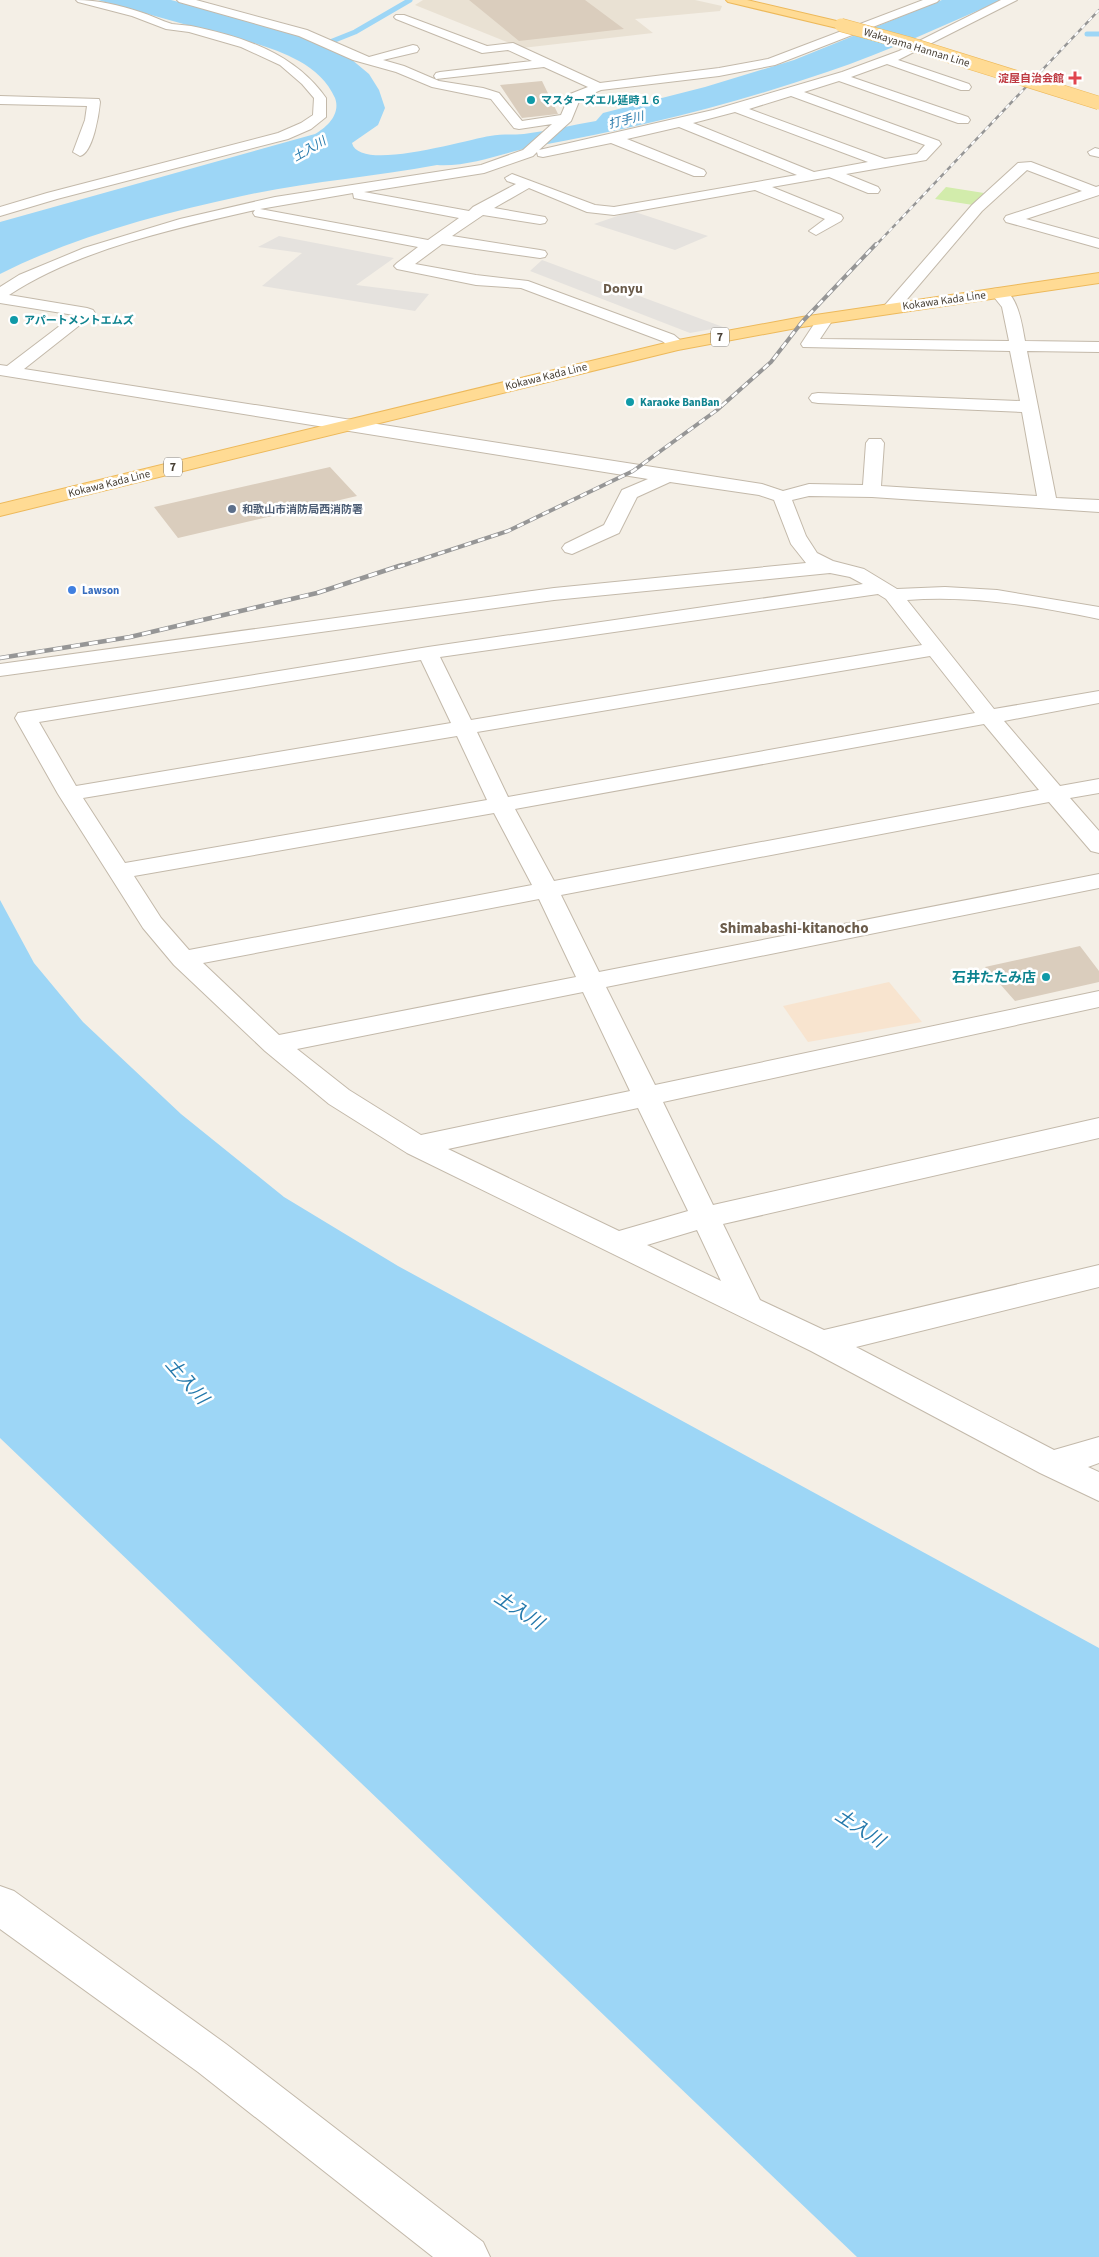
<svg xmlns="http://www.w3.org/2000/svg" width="1099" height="2257" font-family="'Source Sans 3','Noto Sans JP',sans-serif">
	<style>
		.residential { fill: #e9e1d3 }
		.commercial { fill: #f8e4cf }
		.green { fill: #d2ecab }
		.parking { fill: #e5e2de }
		.water { fill: #9dd6f6 }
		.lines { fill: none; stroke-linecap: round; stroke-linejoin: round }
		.stream { stroke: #9dd6f6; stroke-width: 5 }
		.building { fill: #dacdbd }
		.minor-casing { stroke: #c3b9aa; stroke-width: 2 }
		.major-casing { stroke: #edb95b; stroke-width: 2 }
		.minor { fill: #fff; fill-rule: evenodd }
		.major { fill: #ffdb94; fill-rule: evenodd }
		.rail-far2-casing { stroke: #969696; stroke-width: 2.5 }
		.rail-far1-casing { stroke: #969696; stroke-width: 4 }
		.rail-casing { stroke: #969696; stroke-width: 4.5 }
		.rail-far2 { stroke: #fff; stroke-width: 2; stroke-dasharray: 5; stroke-linecap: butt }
		.rail-far1 { stroke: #fff; stroke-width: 2.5; stroke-dasharray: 7; stroke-linecap: butt }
		.rail { stroke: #fff; stroke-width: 3; stroke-dasharray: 9; stroke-linecap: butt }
		.major-bridge-casing { stroke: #edb95b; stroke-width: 14; stroke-linecap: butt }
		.major-bridge { stroke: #ffdb94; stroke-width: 13 }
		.health-dot { fill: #e0444e; stroke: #fff; stroke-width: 2 }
		.culture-dot { fill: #0f9aa8; stroke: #fff; stroke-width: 2 }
		.service-dot { fill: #5c6f8a; stroke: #fff; stroke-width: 2 }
		.shop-dot { fill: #3f7fe0; stroke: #fff; stroke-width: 2 }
		.labels { text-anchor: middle; stroke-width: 5; stroke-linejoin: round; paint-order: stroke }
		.far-street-label { font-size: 11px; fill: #473f34; stroke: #fff }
		.far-health-label { font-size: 11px; font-weight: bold; fill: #be3a42; stroke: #fff; text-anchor: end }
		.far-culture-label { font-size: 11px; font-weight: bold; fill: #0d838f; stroke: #fff; text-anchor: start }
		.far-service-label { font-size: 11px; font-weight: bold; fill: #4e5e75; stroke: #fff; text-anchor: start }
		.far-shop-label { font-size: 11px; font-weight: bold; fill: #366cbe; stroke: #fff; text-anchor: start }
		.far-water-label { font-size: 12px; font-style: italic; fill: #2378ab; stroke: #fff }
		.shield { fill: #fff; stroke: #7e7971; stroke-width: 1 }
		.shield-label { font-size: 12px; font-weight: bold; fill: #473f34 }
		.far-quarter-label { font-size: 14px; font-weight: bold; fill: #6b5c4b; stroke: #fff }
		.culture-label { font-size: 14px; font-weight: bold; fill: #0d838f; stroke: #fff; text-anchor: end }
		.neighbourhood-label { font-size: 15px; font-weight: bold; fill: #6b5c4b; stroke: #fff }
		.near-water-label { font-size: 18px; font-style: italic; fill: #2378ab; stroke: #fff }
	</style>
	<rect width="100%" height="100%" fill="#f4efe6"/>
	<path class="residential" d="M423 0H695L722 6 720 11 635 19 653 33 522 48 415 5Z"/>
	<path class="commercial" d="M889 982 922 1022 808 1042 783 1006Z"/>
	<path class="green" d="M946 187 984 193 973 205 935 199Z"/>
	<path class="parking" d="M632 211 708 236 675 250 594 224Z
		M279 236 394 258 356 285 429 294 415 311 262 286 302 253 258 247Z
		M542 260 723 327 690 333 530 271Z"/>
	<path class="water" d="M98 0H171L271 26 321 44 351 59 369 74 379 90 385 108 378 125 352 143C359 173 468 139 490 136 501 134 513 135 524 134 548 131 572 125 596 121L603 113 705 87 794 60 942 0H1002C944 25 887 52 827 72 731 105 637 128 537 146 504 152 471 167 437 165 372 177 306 182 242 196 160 214 75 236 0 274V222L315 134C327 127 341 114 335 98 328 82 314 69 299 61 273 47 244 40 216 33 176 22 137 11 98 0Z
		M0 900 34 963 83 1022 181 1114 284 1197 398 1266 1099 1648V2257H857L0 1438Z"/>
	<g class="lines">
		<path class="stream" d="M1087 34H1099
			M320 46 355 32 410 0"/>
	</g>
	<path class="building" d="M469 0H585L624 29 519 41Z
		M542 81 558 114 522 118 500 85Z
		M330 467 357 496 178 538 154 507Z
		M1080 946 1099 971V982L1015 1001 985 967Z"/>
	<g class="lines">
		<g class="minor-casing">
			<path id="minor" d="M76 0C98 0 119 5 140 12 151 15 161 21 172 24 179 25 185 25 191 26 244 37 294 53 326 98V117L311 129 288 139 57 199 0 216V207L47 193 278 133 301 123 313 115 314 98 302 84 280 65 241 47 189 32 166 29 132 16 78 2Z
				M177 0H196L307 30 369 57 413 45 417 46 419 49 417 52 383 60 404 66 439 81 483 88 499 93 522 121 561 115 570 94 588 87 544 67 436 79 434 76 436 73 440 72 532 61 508 50 482 53 396 19 394 17 396 15H404L487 46 513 43 600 83 719 68 768 59 923 0H939L937 2 775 65 719 76 601 90 580 99 571 121 539 150 713 110 842 72 899 51 1001 0H1017L898 60 969 84 971 87 969 90H961L887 64 851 77 968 117 970 120 968 123H958L839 81 804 92 939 141 941 144 926 160 846 174 878 187 880 190 878 193H868L829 177 772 187 841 215 843 218 841 221 816 235 809 231 825 219 755 190 614 215 587 212 529 188 494 208 545 217 547 220 545 223 540 224 483 215 452 236 540 250 545 251 547 254 545 257 540 258 442 244 415 264 476 275 528 281 674 335 686 345 684 348H672L662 341 521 288 476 285 397 269 394 266 397 263 418 247 260 217 255 216 253 213 255 210C176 228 77 250 9 295L87 308 93 310 95 313 24 369 762 484 783 491 809 484 863 485 866 443 869 439H881L884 443 881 486 1037 496 1022 412 818 403 812 402 809 398 812 394 818 393 1020 401 1010 351 803 347 801 344 820 315H832L834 318 820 339 1009 341 1002 307 990 292 993 289C1017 283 1022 325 1025 341L1099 342V352L1027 351 1056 498 1099 500V512L872 497 809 496 792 500 806 536 817 553 833 561 864 569 897 589 945 587 997 590 1099 607V619C1036 606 972 595 907 600L994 709 1099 691V703L1004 721 1060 786 1099 779V793L1070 798 1099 831V853L1091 851 1049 802 561 895 599 972 1099 874V888L606 987 655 1085 1099 991V1007L663 1102 713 1205 1099 1118V1138L723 1224 760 1300 824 1330 1099 1265V1287L856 1347 1054 1450 1099 1437V1463L1088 1467 1099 1472V1501L1040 1473 811 1351 407 1153 329 1104 265 1051 174 965 143 928 58 794 15 718 18 713 428 647 863 584 850 577 830 573 554 600 0 676V664L554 588 806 563 791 544 774 500 759 495 670 482 637 497 619 533 572 554 565 552 562 548 565 544 604 525 622 490 648 479 0 375V365L7 366 74 315 0 303V287L19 275 84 248 180 219 275 197 481 165 523 150 552 124 519 129 514 128 491 99 432 87 396 72 353 60 299 36 179 2ZM791 96 925 145 917 154 885 159 749 109ZM735 112 868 162 814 172 693 123ZM679 127 797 175 614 207 595 205 512 174 505 178 507 181 516 184 473 207 469 211 364 192 484 173 533 156 537 152 538 156 543 157 611 143 694 176H704L706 173 704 170 627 139ZM353 193 354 198 359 199 459 218 428 240 260 209ZM878 594 886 599 922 645 471 720 440 657ZM930 656 975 713 508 797 477 732ZM421 660 451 723 76 786 39 722ZM984 724 1039 790 554 881 515 809ZM457 736 487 800 125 863 83 798ZM494 813 532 885 189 950 161 918 134 876ZM539 899 576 977 279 1035 203 963ZM583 992 630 1091 421 1135 349 1090 297 1049ZM638 1108 688 1211 619 1231 448 1149ZM697 1230 721 1281 647 1245Z
				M0 96 99 99 100 102C99 114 93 153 80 156L73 152 85 120 87 106 0 104Z
				M1095 148 1099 149V157L1090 155 1088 152Z
				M1031 162 1096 187 1099 186V195L1026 219 1099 239V248L1006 222 1004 219 1006 216 1082 191 1027 170 982 211 897 311H885L883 308 885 305 972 205 1018 163Z
				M0 1886 14 1891 226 2044 483 2242 490 2257H433L198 2072 0 1929Z"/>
		</g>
		<g class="major-casing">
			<path id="major" d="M726 0H747L845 23 847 25 841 29 728 2Z
				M1099 273V283L802 327 678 350 0 516V504L678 340 802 317Z"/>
		</g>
		<use href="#minor" class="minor"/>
		<use href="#major" class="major"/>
		<g class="rail-far2-casing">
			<path id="rail-far2" d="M875 246 1099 10"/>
		</g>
		<g class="rail-far1-casing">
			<path id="rail-far1" d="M398 567 508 531 633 471 717 410 771 362 802 322 876 244"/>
		</g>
		<g class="rail-casing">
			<path id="rail" d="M0 658 130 637 317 593 402 565"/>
		</g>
		<use href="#rail-far2" class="rail-far2"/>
		<use href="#rail-far1" class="rail-far1"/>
		<use href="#rail" class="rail"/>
		<g class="major-bridge-casing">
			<path id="major-bridge" d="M841 25 907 43 1099 103"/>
		</g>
		<use href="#major-bridge" class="major-bridge"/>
	</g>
	<path class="health-dot" d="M1072.5 70.5h5v5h5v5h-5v5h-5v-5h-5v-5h5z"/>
	<g class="culture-dot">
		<circle cx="531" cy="100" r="5"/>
		<circle cx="14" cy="320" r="5"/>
		<circle cx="630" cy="402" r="5"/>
		<circle cx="1046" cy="977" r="5"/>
	</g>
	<circle class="service-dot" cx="232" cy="509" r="5"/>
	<circle class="shop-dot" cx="72" cy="590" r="5"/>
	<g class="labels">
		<g class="far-street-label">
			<text transform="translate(917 47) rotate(17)" y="4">Wakayama Hannan Line</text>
			<text transform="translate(944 300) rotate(-8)" y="4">Kokawa Kada Line</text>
			<text transform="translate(546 376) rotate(-14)" y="4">Kokawa Kada Line</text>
			<text transform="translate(109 483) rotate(-14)" y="4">Kokawa Kada Line</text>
		</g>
		<g class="far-health-label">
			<text x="1064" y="82">淀屋自治会館</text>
		</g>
		<g class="far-culture-label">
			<text x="541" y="104">マスターズエル延時１６</text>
			<text x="24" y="324">アパートメントエムズ</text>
			<text x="640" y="406">Karaoke BanBan</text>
		</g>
		<g class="far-service-label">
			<text x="242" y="513">和歌山市消防局西消防署</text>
		</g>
		<g class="far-shop-label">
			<text x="82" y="594">Lawson</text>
		</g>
		<g class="far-water-label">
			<text transform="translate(626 120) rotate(-14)" y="4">打手川</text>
			<text transform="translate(309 149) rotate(-30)" y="4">土入川</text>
		</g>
		<g class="shield">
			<rect x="711" y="327.5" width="18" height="19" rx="4"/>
			<rect x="164" y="457.5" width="18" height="19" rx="4"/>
		</g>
		<g class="shield-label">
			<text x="720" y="341">7</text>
			<text x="173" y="471">7</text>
		</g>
		<g class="far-quarter-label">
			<text x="623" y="293">Donyu</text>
		</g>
		<g class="culture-label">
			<text x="1036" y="982">石井たたみ店</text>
		</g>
		<g class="neighbourhood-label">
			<text x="794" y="933">Shimabashi-kitanocho</text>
		</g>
		<g class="near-water-label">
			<text transform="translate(187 1381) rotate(49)" y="6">土入川</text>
			<text transform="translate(519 1610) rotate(33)" y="6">土入川</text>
			<text transform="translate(860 1828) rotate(33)" y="6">土入川</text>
		</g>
	</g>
</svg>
